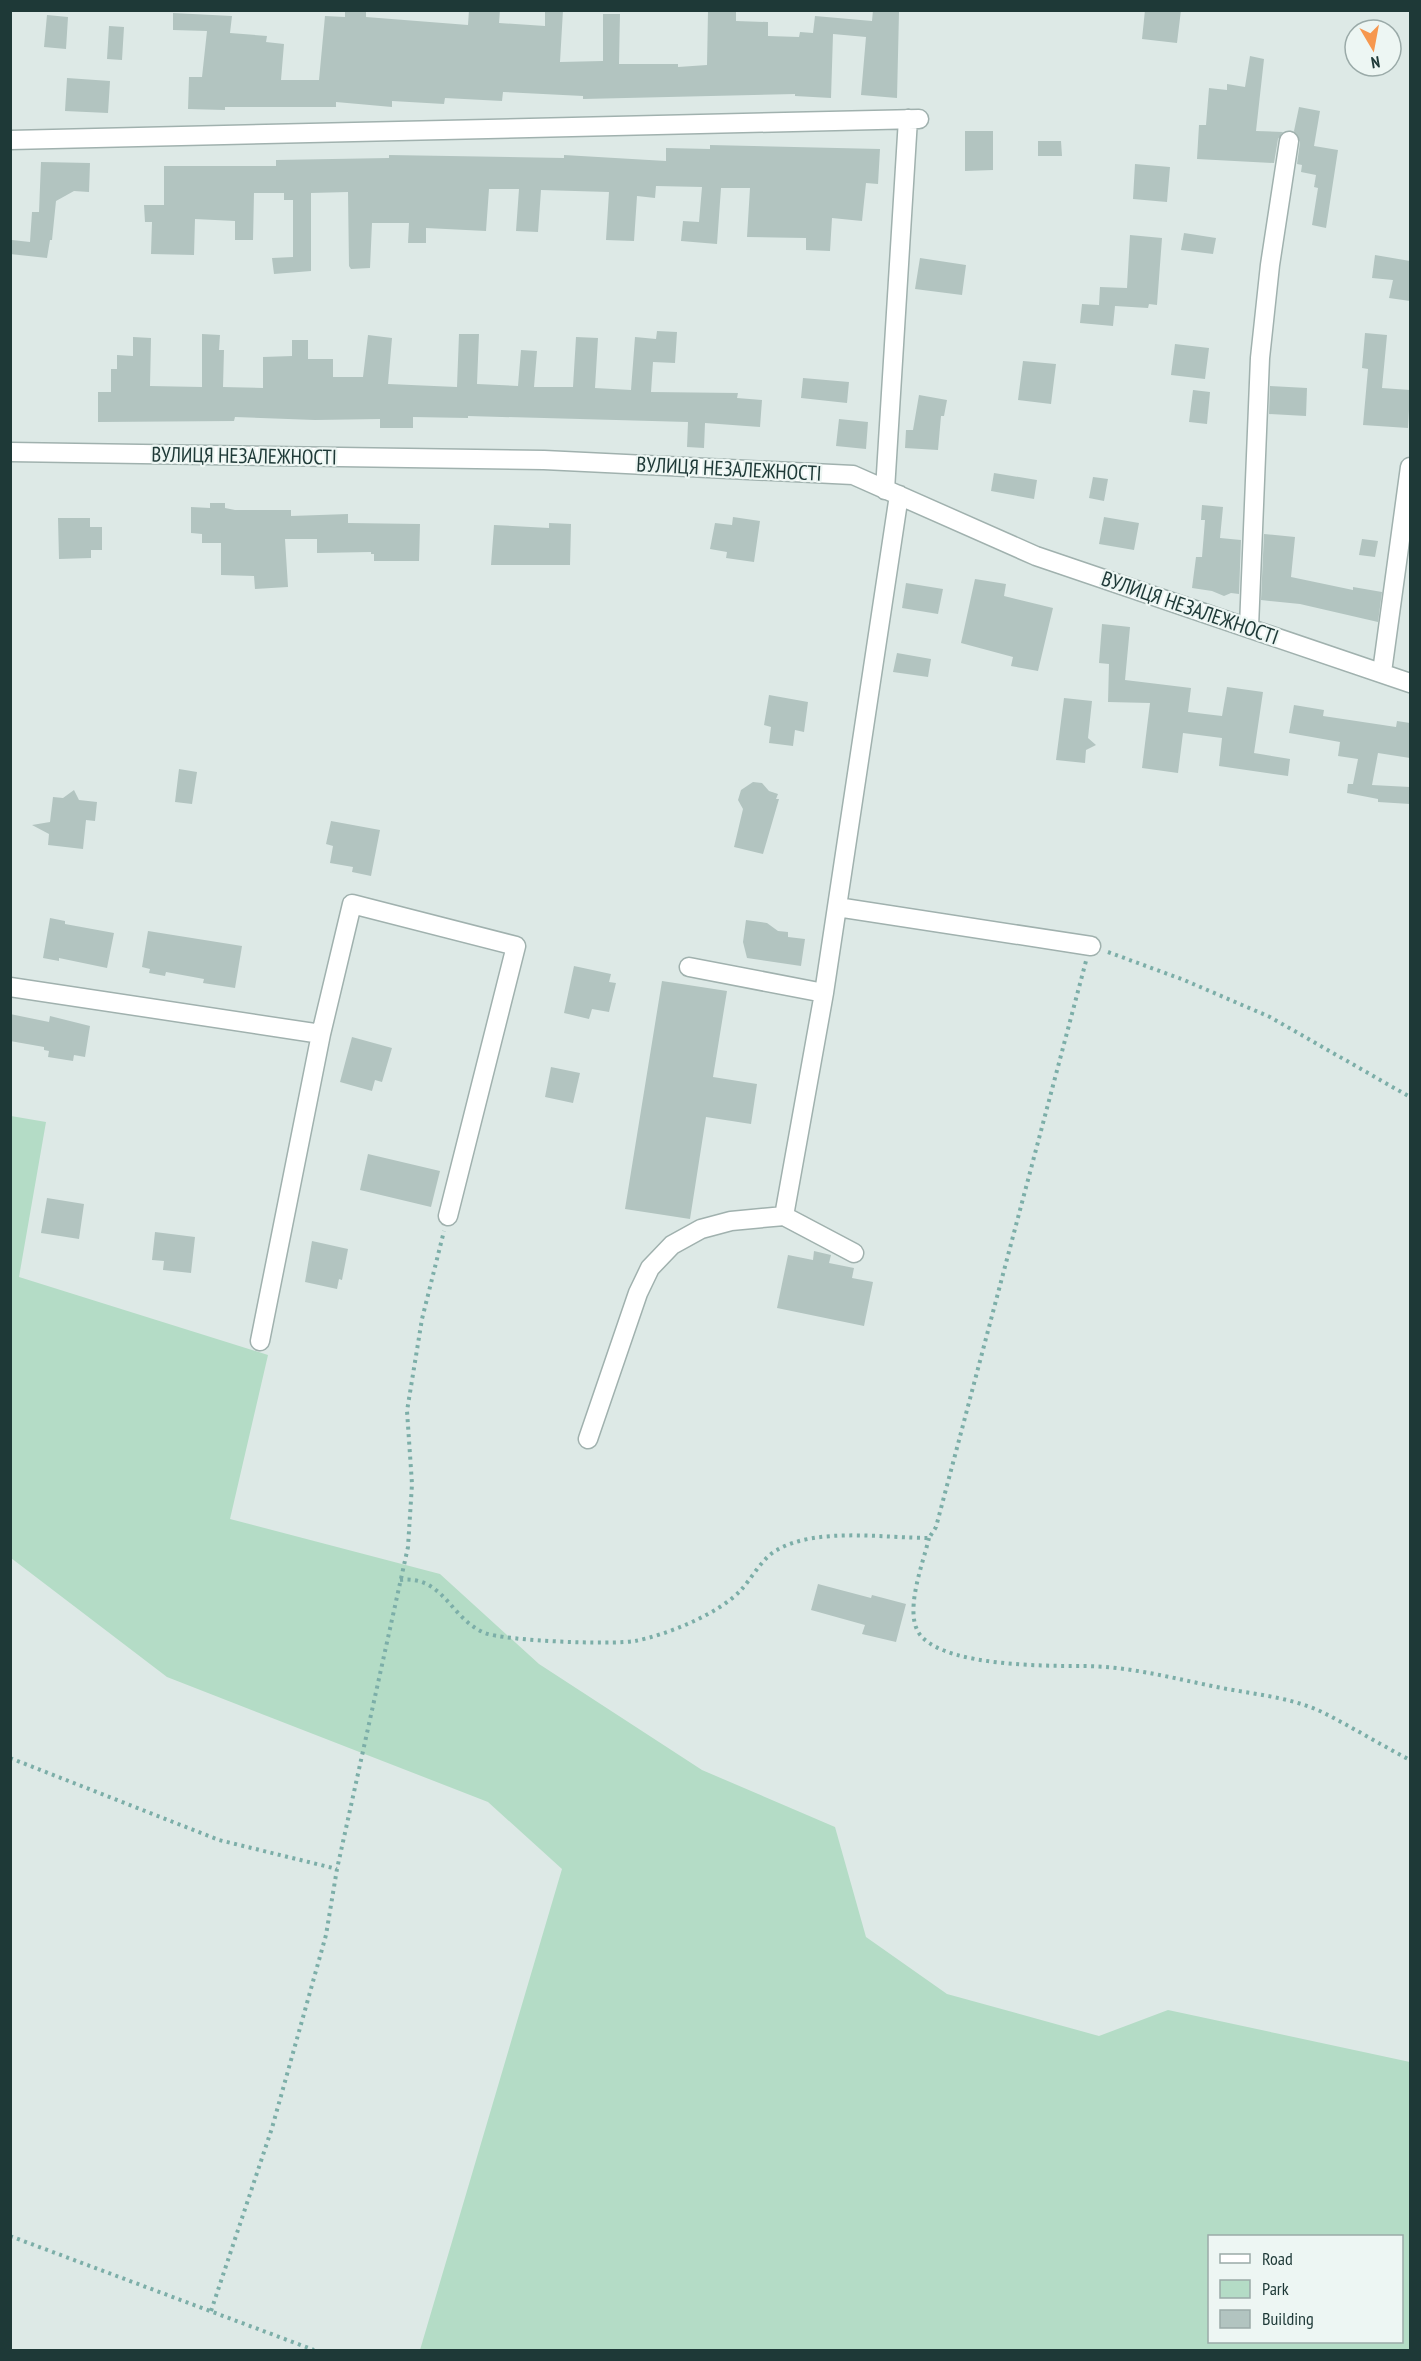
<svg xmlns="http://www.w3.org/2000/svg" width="1421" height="2361" font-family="'PT Sans Narrow',sans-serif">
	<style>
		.green { fill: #b4dcc6; fill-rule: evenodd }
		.building { fill: #b2c4c0 }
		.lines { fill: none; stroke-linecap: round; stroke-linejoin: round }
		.minor-casing { stroke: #a0b1ae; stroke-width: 21 }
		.path { stroke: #7caea8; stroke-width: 4; stroke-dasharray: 3 4.5; stroke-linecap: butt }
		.minor { stroke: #fff; stroke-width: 18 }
		.labels { text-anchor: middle; stroke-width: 4.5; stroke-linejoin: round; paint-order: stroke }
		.street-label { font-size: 21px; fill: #1e3937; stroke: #edf6f3 }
	</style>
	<rect width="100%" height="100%" fill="#dde9e6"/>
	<path class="green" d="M11 1116 46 1122 19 1277 268 1355 230 1519 440 1574 539 1664 702 1770 835 1827 866 1937 947 1994 1099 2036 1168 2010 1410 2062V2350H420L562 1869 488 1802 167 1677 11 1558ZM1210 2236H1402V2342H1210Z"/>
	<path class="building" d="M345 10H366V17L468 25 469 10H500L499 23 545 26V10H563L560 62 603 61V14H620L619 64H678V67L707 65 708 11H736V21L768 22V36L799 37 800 32 813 33 815 16 872 21 873 10 899 12 897 98 861 95 866 37 833 34 831 98 795 96V94L583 99V96L503 92 502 101 445 98 444 104 392 101V107L336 102V107H225V110L188 109 189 77H202L207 31 173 30V13L232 16 230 33 267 36 266 42 284 44 281 80H319L325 16 345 17Z
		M1145 10H1181L1177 43 1142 39Z
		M47 15 68 17 66 49 44 47Z
		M109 26 124 27 122 60 107 59Z
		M1250 56 1264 59 1256 131 1283 132 1278 139 1274 163 1197 159 1199 125H1206L1209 88 1227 90V84L1245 87Z
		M67 78 110 81 108 113 65 111Z
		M1299 107 1320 111 1314 146 1338 150 1326 228 1312 225 1318 188 1314 187 1316 175 1301 172 1302 165 1297 164 1300 142 1294 131Z
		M965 131H993V170L965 171Z
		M1038 141H1061L1062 156H1038Z
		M710 145 880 149 878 184 866 183 862 221 832 218 830 251 806 250V238L747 237 750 188H721L717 244 681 241 683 221 699 222 702 187 656 186 655 198 637 196 634 241 606 240 609 192 541 190 538 232 516 231 519 189H489L486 231 426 228V243H408L409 223H372L370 268 351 269 349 266 348 192 311 193V271L274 274 272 258 293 257V200H284V193H254L253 240H235V221L195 219 194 255 151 254 152 222H145L144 205H164V166H276V160L389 158V155L564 158V155L666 161V148L710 149Z
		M41 162 90 163 89 192 74 191 56 201 52 240H50L47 258 10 254 12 240 30 242 32 212H39Z
		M1135 164 1170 167 1167 202 1133 199Z
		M1184 233 1216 238 1213 254 1181 250Z
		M1130 235 1162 238 1157 305 1149 304 1148 308 1115 306 1113 326 1080 323 1082 304 1099 305 1100 287 1127 288Z
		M1375 255 1410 261V301L1389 298 1393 280 1372 278Z
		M920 258 966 265 962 295 915 289Z
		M657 331 677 332 675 363 653 362 651 392 738 393 737 398 762 400 760 427 705 423 704 448 687 447 688 422 468 416V418L413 417V428H380V419L315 420 235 417 234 421 98 422V392H111V369H117V355L133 356V337L151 338 150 386 202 387V334L220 335 219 350H224L223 387 263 388V357L292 356V340H308V359H333V377H363L368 335 392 338 388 384 457 387 459 334H479L477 384 518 386 521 350 537 351 534 387H573L576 337 598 338 595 388 631 390 635 337 656 339Z
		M1365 333 1387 335 1382 388 1410 390 1408 428 1363 425 1368 369 1362 368Z
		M1175 344 1209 348 1205 379 1171 375Z
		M1023 361 1056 364 1051 404 1018 400Z
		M803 378 849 382 847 403 801 398Z
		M1270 386 1307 388 1306 416 1269 414Z
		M1193 390 1210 392 1207 424 1189 422Z
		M919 395 947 400 944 416H941L938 450 905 448 906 430H913Z
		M839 419 868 422 866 449 836 446Z
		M994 473 1037 480 1034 499 991 491Z
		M1093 477 1108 479 1104 501 1089 498Z
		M210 503H225V508L235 510H291V516L348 514V523L420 524 419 561H374V554H371V552L317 553V539H285L288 587 255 589 254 576 221 575V543H202V534L191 533V507L210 508Z
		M1202 505 1223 507 1220 538 1241 540 1239 594 1231 593 1224 596 1212 591 1192 588 1196 557H1202L1205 520H1201Z
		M733 517 760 521 754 562 726 558 727 552 710 549 715 523 732 525Z
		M1104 517 1139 523 1134 550 1099 544Z
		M58 518H90V527H102V550H91V558L59 559Z
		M549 523 571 524 570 565H491L494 525 549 528Z
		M1264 534 1295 537 1291 577 1353 590V587L1382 592 1378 622 1300 604 1261 600Z
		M1362 539 1378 541 1375 557 1359 555Z
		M975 579 1006 584 1004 596 1053 608 1038 671 1011 666 1013 657 961 643Z
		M906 583 943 589 938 614 902 608Z
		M1102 624 1130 627 1125 680 1191 688 1188 712 1222 716 1227 687 1263 692 1254 753 1290 759 1288 776 1219 766 1222 738 1183 733 1178 773 1142 768 1150 703 1108 702 1109 664 1099 663Z
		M897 653 931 659 928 677 893 672Z
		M769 695 808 702 804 732 795 730 793 746 769 743 771 727 764 725Z
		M1064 698 1092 701 1088 738 1096 745 1086 750 1085 763 1056 760Z
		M1294 705 1324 710 1323 716 1396 727 1397 721 1410 723V758L1378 753 1372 785 1410 787V804L1378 802V799L1347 793 1348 784H1353L1358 759 1338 756 1340 742 1289 733Z
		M179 769 197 772 192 804 175 802Z
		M753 782 762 783 769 791 778 794 776 799H779L763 854 734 847 743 809 738 800 741 790Z
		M74 790 79 800 97 802 95 821 86 820 83 849 48 845 49 834 32 825 50 822 53 797 63 798Z
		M331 821 380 830 371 876 352 872 353 867 330 863 333 846 326 844Z
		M50 918 65 921V924L114 933 107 968 59 958V961L43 958Z
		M746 920 767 923 778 931 788 932V937L805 939 801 966 747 958 743 942Z
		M148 931 242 946 235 988 203 983 204 979 166 972 165 976 149 973 150 969 142 967Z
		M574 966 611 974 609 982 616 983 609 1012 592 1009 589 1019 564 1013Z
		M662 981 727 991 713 1077 757 1084 751 1124 706 1117 690 1219 625 1209Z
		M10 1014 49 1022 50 1016 90 1026 85 1057 74 1055 73 1061 48 1057 49 1051 44 1050V1047L10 1041Z
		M352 1037 392 1048 382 1082 375 1080 372 1091 340 1082Z
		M551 1067 580 1073 573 1103 545 1097Z
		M368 1154 440 1171 431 1207 360 1190Z
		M47 1198 84 1204 79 1239 41 1233Z
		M155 1232 195 1237 191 1273 163 1270 164 1261 152 1260Z
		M312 1241 348 1249 342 1280 339 1279 337 1289 305 1282Z
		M814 1251 831 1255 829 1263 854 1268 852 1278 873 1282 864 1326 777 1308 788 1255 813 1260Z
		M818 1584 871 1598 872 1595 906 1604 896 1642 862 1634 865 1625 811 1610Z"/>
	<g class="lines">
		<g class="minor-casing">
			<path id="minor" d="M10 140 919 119
				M10 452 544 460 853 475 1036 556 1410 683
				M885 490 908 119
				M1249 627 1260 358 1270 265 1289 141
				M1382 672 1410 467
				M837 907 1091 946
				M689 967 824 993
				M10 987 321 1034
				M784 1216 824 993 899 495
				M260 1341 321 1034 352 904 516 946 448 1216
				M588 1439 638 1293 650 1268 672 1245 701 1229 731 1221 784 1216 854 1253"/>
		</g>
		<path class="path" d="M1108 952 1184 980 1270 1017 1410 1097
			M929 1538C923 1564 901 1618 923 1638 952 1666 1043 1666 1082 1666 1127 1666 1168 1677 1212 1686 1249 1694 1288 1696 1322 1712 1352 1727 1381 1745 1410 1760
			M400 1580C444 1575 450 1619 485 1633 506 1641 611 1645 635 1641 666 1635 719 1614 741 1590 752 1578 762 1558 777 1550 816 1527 885 1538 929 1538L936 1527 1086 961
			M10 1758 219 1840 337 1869
			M10 2236 314 2350
			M211 2311 272 2128 326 1935 337 1869 408 1547 412 1484 407 1411 422 1319 444 1231"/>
		<use href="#minor" class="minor"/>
	</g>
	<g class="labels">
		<g class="street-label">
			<text transform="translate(244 456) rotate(1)" y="7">ВУЛИЦЯ НЕЗАЛЕЖНОСТІ</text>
			<text transform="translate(729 469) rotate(3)" y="7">ВУЛИЦЯ НЕЗАЛЕЖНОСТІ</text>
			<text transform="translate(1190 608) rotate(19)" y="7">ВУЛИЦЯ НЕЗАЛЕЖНОСТІ</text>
		</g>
	</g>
	<rect width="1421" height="2361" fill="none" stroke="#1e3937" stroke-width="24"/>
	<rect x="1208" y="2235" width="195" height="108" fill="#edf6f3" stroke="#9aaaa8" stroke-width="1.5"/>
	<rect x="1220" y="2254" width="30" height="9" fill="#ffffff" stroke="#9aaaa8" stroke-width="1.5"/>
	<text x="1262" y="2265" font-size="18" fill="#1e3937">Road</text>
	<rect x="1220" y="2280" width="30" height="18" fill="#b4dcc6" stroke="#9aaaa8" stroke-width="1.5"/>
	<text x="1262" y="2295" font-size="18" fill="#1e3937">Park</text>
	<rect x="1220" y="2310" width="30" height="18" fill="#b2c4c0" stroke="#9aaaa8" stroke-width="1.5"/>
	<text x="1262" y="2325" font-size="18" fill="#1e3937">Building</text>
	<g transform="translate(1373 48) rotate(170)"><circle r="28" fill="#edf6f3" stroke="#9aaaa8" stroke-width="1.5"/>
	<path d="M0-4.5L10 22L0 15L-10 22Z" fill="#f6974e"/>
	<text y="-9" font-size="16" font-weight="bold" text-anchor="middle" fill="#1e3937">N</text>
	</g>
</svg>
